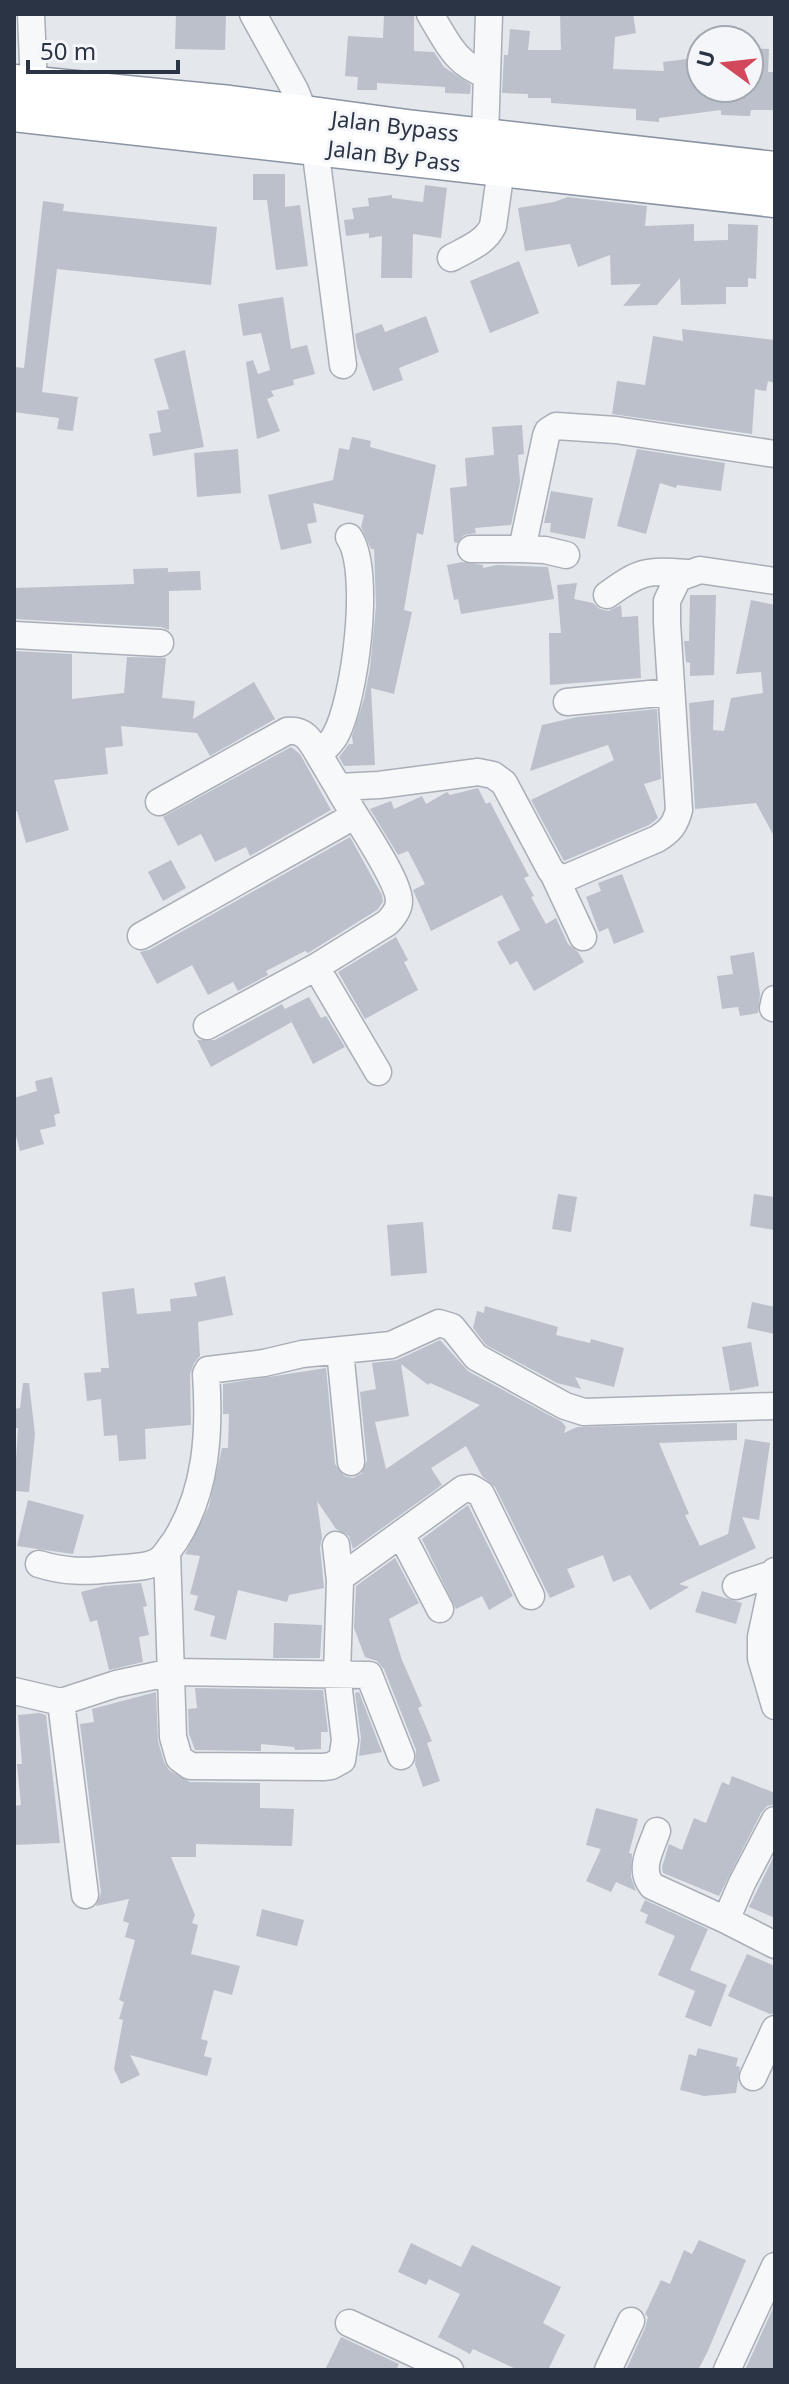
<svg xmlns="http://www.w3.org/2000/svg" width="789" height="2384" font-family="'Noto Sans',sans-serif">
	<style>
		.building { fill: #bbc0ca; fill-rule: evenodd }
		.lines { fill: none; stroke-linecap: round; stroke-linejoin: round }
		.minor-casing { stroke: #a9aeb7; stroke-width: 29 }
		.highway-casing { stroke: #8b94a3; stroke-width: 39 }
		.minor { stroke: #f7f8fa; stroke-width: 26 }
		.highway { stroke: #fff; stroke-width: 36 }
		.labels { text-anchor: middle; stroke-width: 6; stroke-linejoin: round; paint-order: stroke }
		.street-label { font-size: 22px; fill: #2b3445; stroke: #f4f6f9 }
	</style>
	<rect width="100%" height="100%" fill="#e4e7ec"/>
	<path class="building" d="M176 14H226L225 50 175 49Z
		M384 14H414V51L434 52 444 67 471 85 470 94 445 93V87L377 83V90H357L358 77 345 76 348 36 383 38Z
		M560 14H633L636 33 615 37 613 69 664 71 663 62 695 58 701 88H749V48L769 49 768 72H775V110H751L750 116 721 115V110L659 118V122L636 120V109L551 103V98H528V94L502 93 504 55H508L510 29 530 31 528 50H561Z
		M253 174H285V207L300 205 308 266 276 270 267 200H253Z
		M425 185 447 188 441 238 413 234 412 278H381L382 236 369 238V233L346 236 344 220 354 219 352 208 369 206 368 198 392 195V198L423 202Z
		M568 197 647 206 645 226 694 224V241L728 240V224L758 225 756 279 748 278V287H726V304L681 305 680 278 657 305 623 306 641 284 611 285 610 255 578 267 570 244 525 251 518 208 554 202Z
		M43 201 64 204 63 211 217 227 211 285 57 269 42 392 78 397 73 431 57 429 59 418 14 412V367L24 368Z
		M519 261 539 313 490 333 470 281Z
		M283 297 291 349 307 345 315 374 293 380 294 385 271 391 274 396 267 399 280 431 257 439 246 362 253 360 258 374 270 370 261 333 243 336 238 304Z
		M426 316 439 352 399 368 403 380 373 391 357 347 355 334 382 324 385 332Z
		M682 329 775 340V383L768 381 766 391 755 389 752 434 612 414 617 381 645 385 653 336 683 341Z
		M185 350 204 447 153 456 149 434 161 432 157 411 169 409 154 359Z
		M522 425 524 454 518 455 520 482 511 525 475 528 476 533 464 535 457 543 454 542 450 488 467 486 465 458 494 455 492 427Z
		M352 437 371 441 370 447 436 465 423 535 417 533 404 610 412 612 394 694 371 688 375 765 344 766 339 757 349 744H353L352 736 364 699 370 668 376 606 374 549H371L361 527 364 515 313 503 317 522 307 524 312 543 281 550 268 495 333 480 339 448 349 450Z
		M238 449 241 493 197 497 194 453Z
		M637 449 725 463 721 491 677 485 676 488 660 483 646 534 617 526Z
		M551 491 593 498 585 539 550 532 551 523H544Z
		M462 562 483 565V568L497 565 548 567 554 599 461 614 458 599 454 600 447 565Z
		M168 568V572L200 571 201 590 169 591V630L161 627 14 619V588L134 584 133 569Z
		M577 583 574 599 593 603 600 609 608 611 621 605 622 617 638 616 641 678 550 685 549 633H561L557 585Z
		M690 595H716L714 675 690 676V663L686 662 684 641H689Z
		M751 600 775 605V838L756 803 695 809 689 703 714 700 713 730 724 731 731 698 763 693 761 672 736 674Z
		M14 651 72 654V699L124 693 127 657 166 658 162 698 195 701 193 719 254 682 275 719 210 756 197 733 121 726 123 746 105 748 108 774 54 780 69 830 26 843 17 811 14 812Z
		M657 709 661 779 644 784 658 818 649 825 564 861 531 800 614 760 608 745 530 771 542 725 577 717Z
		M291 747 300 754 331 810 250 856 246 847 215 862 201 834 178 846 163 817Z
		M478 788 486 804 490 802 529 876 524 878 534 896 531 897 546 924 556 918 568 944 578 952 584 962 534 991 517 961 510 965 497 942 520 930 502 895 431 931 413 890 425 884 408 851 398 855 370 809 391 801 394 809 422 796 426 804 447 792 450 795Z
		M350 837 382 895 383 902 377 910 308 953 305 951 266 971 268 975 238 991 233 982 208 995 192 965 157 984 140 952 149 950Z
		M171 860 186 888 163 901 148 872Z
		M622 874 644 932 614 944 608 928 599 932 586 897 601 891 598 883Z
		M396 937 408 960 404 962 418 990 365 1019 338 972Z
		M754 952 760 994 758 1013 740 1016 738 1007 722 1009 717 976 733 974 730 956Z
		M309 997 321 1018 326 1016 345 1047 313 1064 285 1009Z
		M282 1004 292 1022 211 1067 197 1040H215Z
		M52 1077 60 1113 54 1115 56 1126 40 1130 44 1144 20 1151 14 1128V1098L37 1091 35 1081Z
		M558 1194 577 1197 571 1232 552 1229Z
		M754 1194 775 1197V1230L750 1226Z
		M423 1222 427 1273 391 1276 387 1225Z
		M225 1276 233 1315 198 1322 200 1356 194 1363 190 1374 191 1425 145 1429 146 1459 119 1461 117 1435 104 1436 101 1399 87 1401 84 1373 101 1372V1368H109L102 1292 134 1288 137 1314 171 1311 170 1299 197 1296 194 1283Z
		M752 1302 775 1307V1334L747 1328Z
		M485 1306 558 1327 556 1335 590 1343 591 1339 624 1348 614 1387 575 1377 581 1389 557 1383 486 1345 473 1328 477 1311 484 1313Z
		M440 1340 468 1371 562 1422 566 1427 564 1433 577 1427 737 1423V1440L659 1443 689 1514 685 1515 700 1546 728 1534 745 1439 770 1443 759 1520 742 1517 756 1548 679 1584 689 1587 650 1610 630 1575 613 1582 603 1555 567 1569 575 1587 550 1598 495 1487 482 1476 466 1446 431 1468 442 1485 353 1549 349 1536 336 1529 317 1501 322 1538 320 1547 324 1588 289 1595 287 1602 238 1590 226 1640 210 1636 215 1616 194 1610 198 1596 190 1594 200 1556 185 1554 209 1506 222 1448H228L229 1414H223V1384L326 1368 335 1464 344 1476 353 1478 361 1474 367 1461 360 1392 376 1389 372 1363 397 1360ZM401 1364 428 1385 430 1383 480 1405 386 1469 375 1422 409 1416Z
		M751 1342 759 1386 730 1391 722 1347Z
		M23 1383H29L35 1434 29 1492 14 1491 18 1428H14V1409L20 1408Z
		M28 1500 84 1515 73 1554 17 1546Z
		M468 1505 513 1596 489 1610 482 1596 456 1609 422 1539Z
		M395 1558 419 1603 389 1619 402 1660 422 1706 418 1708 432 1741 427 1743 440 1781 423 1787 415 1764 416 1750 384 1669 377 1661 365 1657 354 1628 356 1586Z
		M141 1583 147 1606 143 1607 149 1635 139 1637 143 1662 109 1670 97 1620 90 1622 81 1592 104 1586Z
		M702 1591 742 1603 736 1624 695 1612Z
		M274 1623 322 1625 320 1658H273Z
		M195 1688 323 1690 328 1732H321V1749L295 1750 294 1747 261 1744V1751L195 1750 189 1734 188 1709 197 1708Z
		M156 1692 158 1741 164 1762 169 1770 190 1782 260 1783V1808L294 1809 292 1846 196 1844V1857H171L195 1915 192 1923 198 1925 191 1954 240 1966 232 1995 214 1990 201 2039 208 2041 204 2056 212 2058 207 2076 130 2055 140 2075 121 2084 114 2069 123 2020 119 2019 124 2002 119 2000 135 1940 125 1937 129 1923 123 1921 129 1899 96 1906 101 1893 80 1724 94 1722 92 1709Z
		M359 1692 382 1752 359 1756 361 1738 355 1693Z
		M39 1713 46 1715 60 1843 14 1845V1806L21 1805 17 1764H22L18 1715Z
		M732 1776 775 1793V1804L767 1806 761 1813 719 1896 663 1873 662 1867 669 1844 682 1850 694 1818 706 1823 722 1782 729 1785Z
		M596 1808 638 1819 629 1853 632 1854 631 1877 636 1891 616 1882 611 1892 586 1881 601 1849 586 1845Z
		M775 1854V1918L749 1907Z
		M645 1900 708 1929 690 1970 727 1985 711 2027 685 2017 695 1991 658 1975 675 1936 645 1923 648 1915 640 1911Z
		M262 1909 304 1920 297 1946 256 1936Z
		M747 1954 775 1966V2013L770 2014 728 1996Z
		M698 2048 738 2058 736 2066 740 2067 736 2093 704 2096 680 2090 689 2054 696 2056Z
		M699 2240 746 2260 707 2353 698 2370H626L645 2328 648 2317 645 2314 661 2280 670 2284 684 2250 692 2254Z
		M411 2243 461 2267 472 2245 561 2287 543 2323 565 2335 548 2370H518L473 2349 470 2354 438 2337 460 2294 429 2279 426 2285 398 2272Z
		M775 2304V2370H745Z
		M341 2337 399 2364 396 2370H325Z"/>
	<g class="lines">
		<g class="minor-casing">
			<path id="minor" d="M31 14 34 86
				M253 14 295 90 305 115
				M430 14C447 42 455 64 487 75
				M485 136 489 14
				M315 147 343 365
				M451 258C467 249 485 243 493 226L501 169
				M349 537C372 570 355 701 335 736 331 743 324 749 319 755L338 787 379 785 478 772 493 775 504 783 551 871 560 878 568 877 657 839C670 831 675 825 679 810L667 623V601L678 578 700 570 775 581
				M471 549H522L546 436 548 431 556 426 616 430 775 454
				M522 549 545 550 566 555
				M607 595C640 571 646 570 687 573
				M14 635 160 643
				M567 702 670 692
				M159 802 287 731C305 729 311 741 319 755
				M554 875 583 937
				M141 936 354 816
				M316 967 378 1072
				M773 1008 775 999
				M207 1026 316 967 387 923C393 917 399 910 399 901 399 878 351 812 338 787
				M340 1351 351 1462
				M401 1534 440 1609
				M336 1545 340 1581
				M167 1553 173 1737 179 1758 190 1766 323 1767 331 1766 342 1760 345 1740 337 1674 340 1581 344 1575 463 1489 471 1488 481 1494 531 1596
				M39 1564C64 1572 86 1572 112 1569 127 1567 147 1569 160 1560 166 1555 170 1547 175 1541 207 1491 210 1432 206 1374L208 1370 264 1363 302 1354 391 1345 439 1323 452 1327 476 1357 565 1406 584 1412 775 1406
				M775 1571 761 1637V1658L775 1706
				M736 1586 775 1573
				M14 1691 61 1702 116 1684 172 1672 369 1675 401 1756
				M61 1702 85 1895
				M775 1820 742 1883 726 1920 775 1945
				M657 1831C651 1849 638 1869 652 1886L726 1920
				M753 2077 775 2029
				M349 2323 450 2370
				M608 2370 631 2321
				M727 2370 775 2266"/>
		</g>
		<g class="highway-casing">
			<path id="highway" d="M14 83 230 104 407 128 775 170
				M14 113 775 199"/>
		</g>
		<use href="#minor" class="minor"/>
		<use href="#highway" class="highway"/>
	</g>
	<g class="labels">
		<g class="street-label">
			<text transform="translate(395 126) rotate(7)" y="8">Jalan Bypass</text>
			<text transform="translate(394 156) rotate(7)" y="8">Jalan By Pass</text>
		</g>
	</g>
	<rect width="789" height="2384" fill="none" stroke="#2b3445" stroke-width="32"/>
	<g transform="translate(725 64) rotate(285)"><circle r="38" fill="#f4f6f9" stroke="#a4a8b1" stroke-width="2"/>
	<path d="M0-6L14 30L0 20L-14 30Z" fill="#d1495b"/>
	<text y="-12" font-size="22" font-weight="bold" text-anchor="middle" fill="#2b3445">U</text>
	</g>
	<path d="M28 60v12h150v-12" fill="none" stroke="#2b3445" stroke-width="4"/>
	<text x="40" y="60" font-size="24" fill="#2b3445" stroke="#f4f6f9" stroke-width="6" paint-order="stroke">50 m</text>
</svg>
